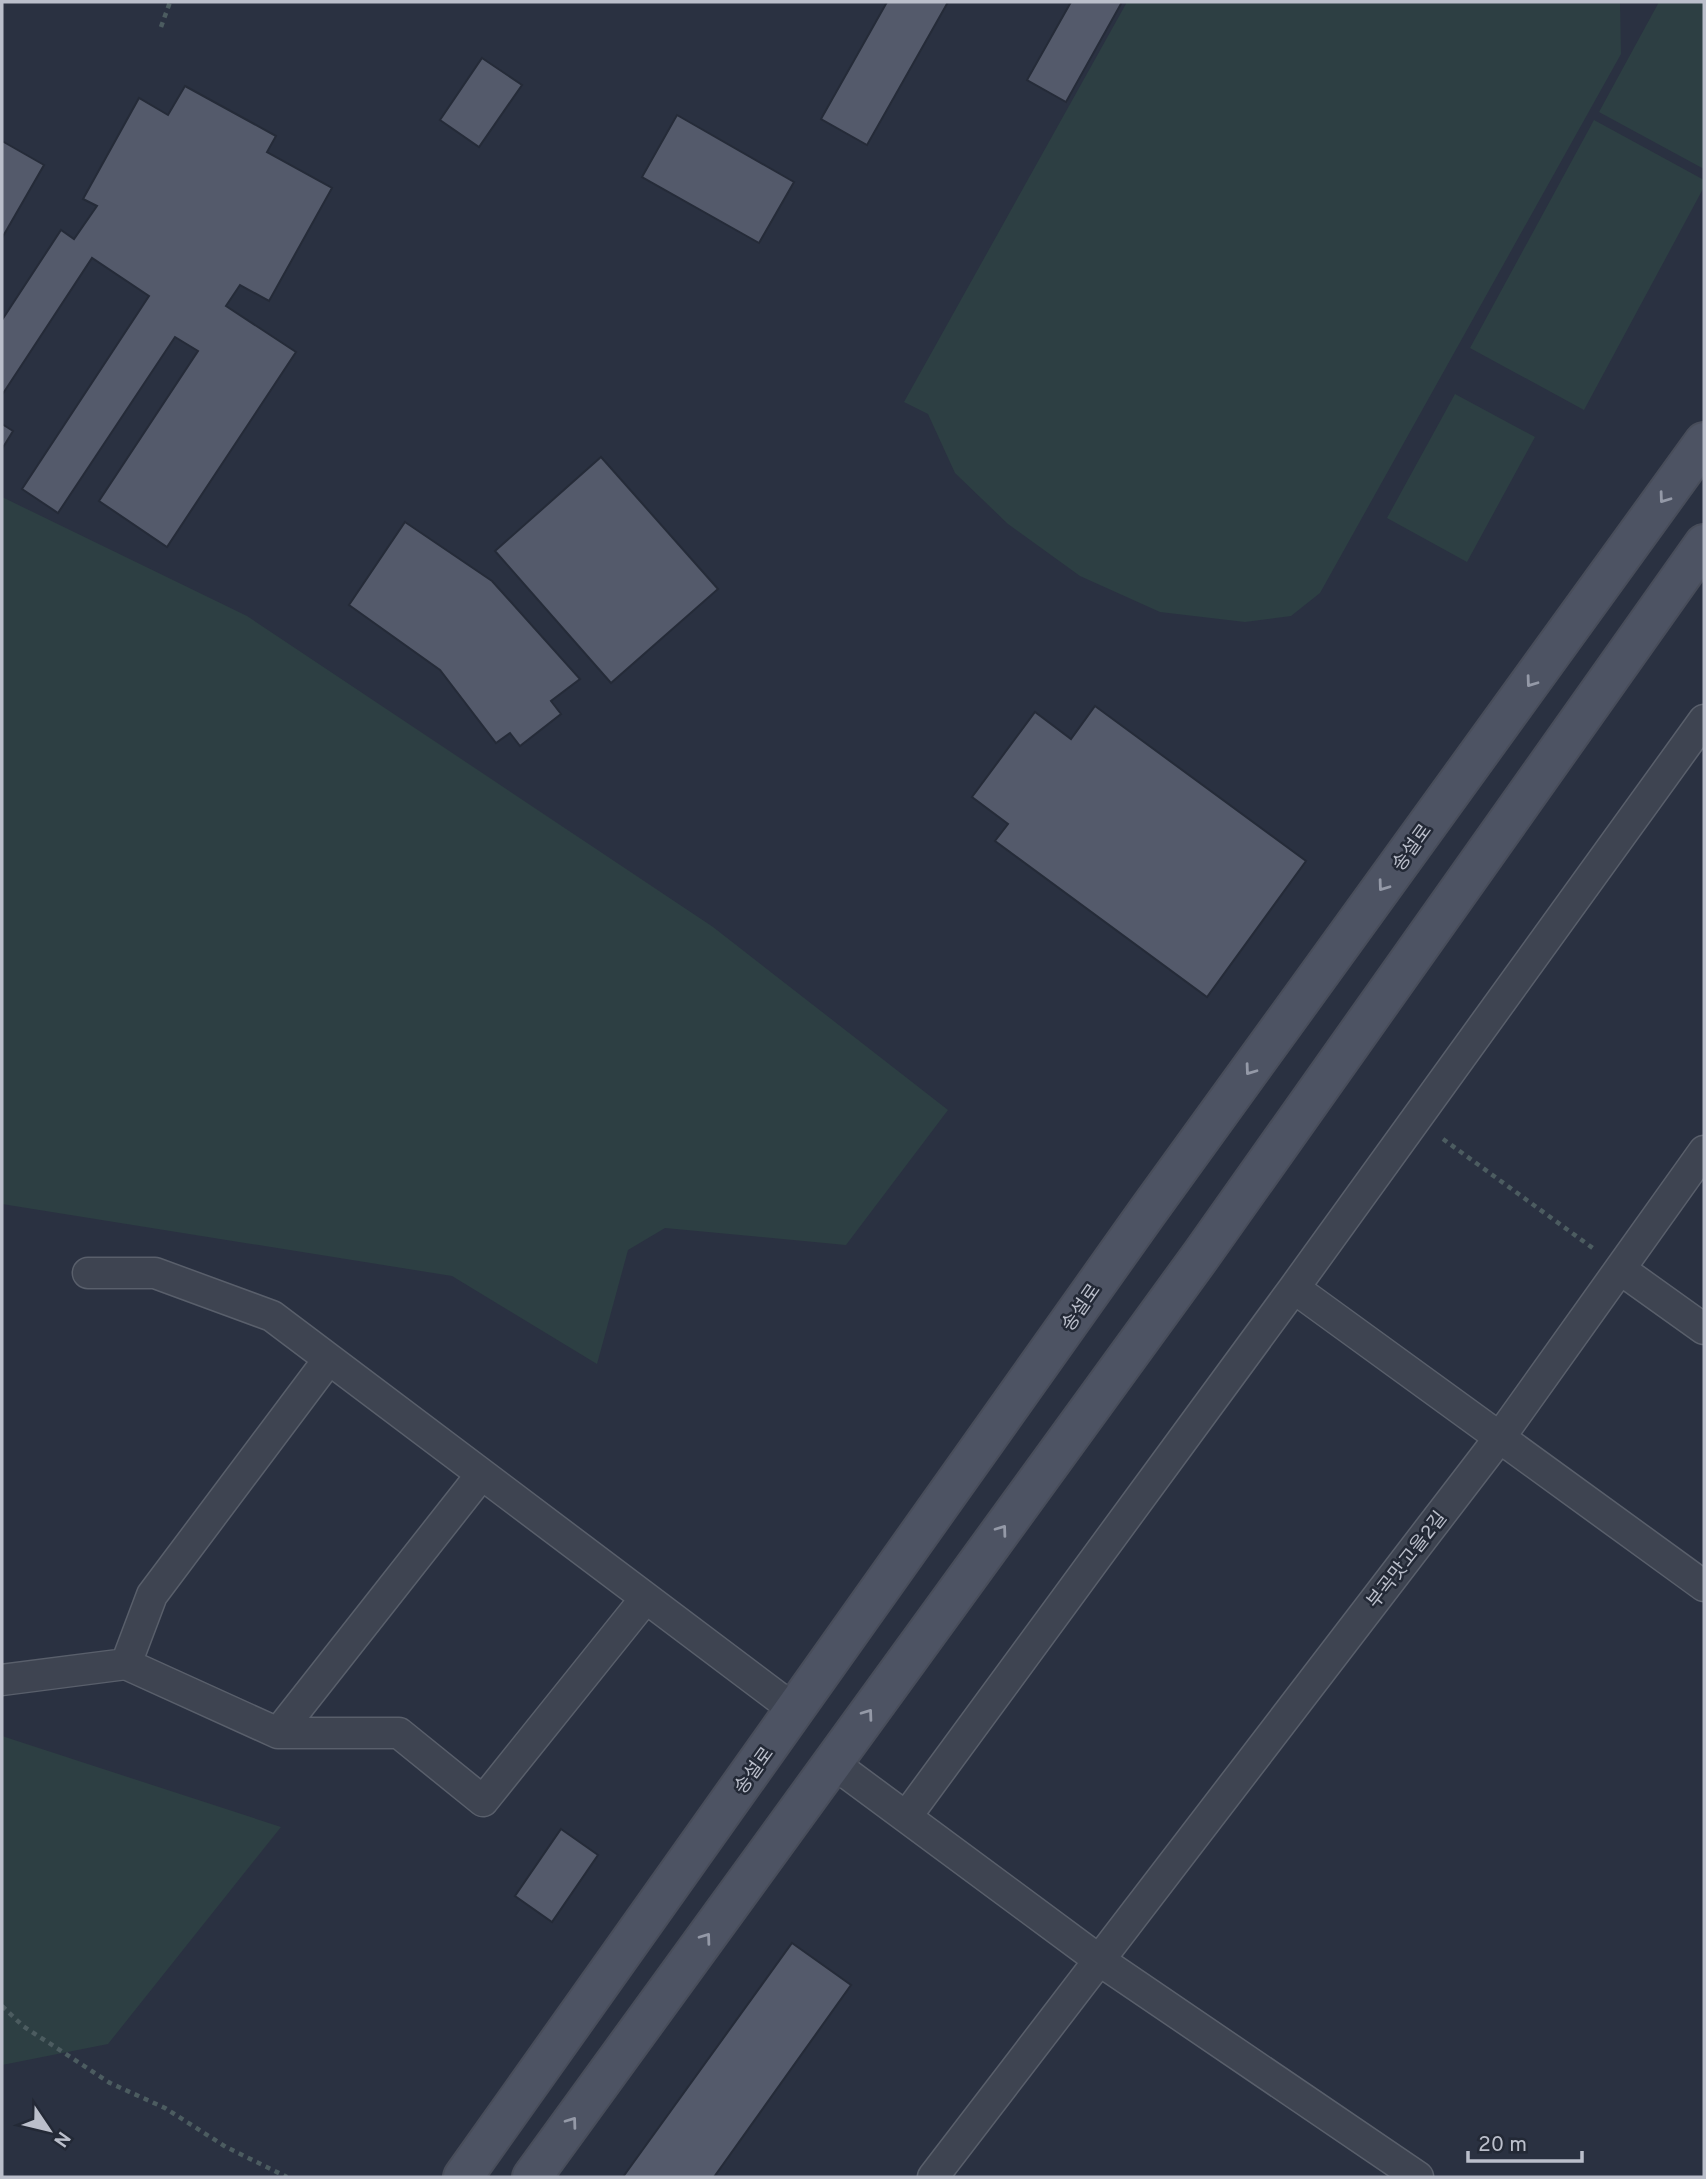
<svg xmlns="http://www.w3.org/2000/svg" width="1706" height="2179" font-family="Overpass,'Noto Sans KR',sans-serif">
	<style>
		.green { fill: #2d3f43 }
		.building { fill: #545a6b; stroke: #252b38; stroke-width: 2 }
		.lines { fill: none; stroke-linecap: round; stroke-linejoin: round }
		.street-casing { stroke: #595f6b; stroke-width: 33 }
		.secondary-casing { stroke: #484d5a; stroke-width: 42 }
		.path { stroke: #4c5c60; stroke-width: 4.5; stroke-dasharray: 5 5; stroke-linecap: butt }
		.street { stroke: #3e4451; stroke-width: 30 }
		.secondary { stroke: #4d5363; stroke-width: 38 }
		.oneway { stroke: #9499a7 }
		.labels { text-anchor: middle; stroke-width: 5; stroke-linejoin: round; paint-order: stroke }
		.street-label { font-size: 19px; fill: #bbbfcb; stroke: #232936 }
	</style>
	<rect width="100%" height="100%" fill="#2a3141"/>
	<path class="green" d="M1127 2 1620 3 1621 54 1320 593 1291 616 1245 622 1160 612 1080 576 1008 524 955 473 928 414 904 402Z
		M1659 2H1704V169L1599 112Z
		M1594 120 1704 180V187L1584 410 1470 348Z
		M1455 394 1535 437 1467 562 1387 518Z
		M2 497 247 616 713 927 948 1110 846 1245 665 1228 628 1250 597 1364 452 1276 2 1204Z
		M2 1736 281 1827 108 2044 2 2065Z"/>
	<path class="building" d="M887 2H948L867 145 821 119Z
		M1071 2H1122L1066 102 1027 80Z
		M482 58 522 85 479 147 440 120Z
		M185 86 276 136 267 152 332 188 269 301 240 285 226 306 296 352 167 547 99 501 198 351 175 337 58 513 22 489 149 296 92 258 2 395V320L61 230 74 239 97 206 83 199 139 98 168 115Z
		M677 115 794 182 759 243 642 177Z
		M2 141 44 165 2 238Z
		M2 424 13 431 2 449Z
		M601 457 718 589 611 683 495 551Z
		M405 522 492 581 580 679 551 701 561 714 520 746 510 733 496 743 440 670 349 605Z
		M1095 706 1306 861 1207 997 995 841 1008 824 972 797 1035 712 1071 739Z
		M561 1829 598 1855 552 1922 515 1896Z
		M792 1943 851 1985 714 2177H623Z"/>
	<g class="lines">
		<g class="street-casing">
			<path id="street" d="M1620 1269 1704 1329
				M88 1273H155L272 1316 796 1711
				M1294 1288 1704 1586
				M126 1664 152 1595 329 1359
				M2 1680 126 1664 278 1733 481 1475
				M278 1733H399L483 1801 645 1599
				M833 1763 1099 1960 1418 2177
				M906 1817 1294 1288 1704 720
				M933 2177 1500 1437 1704 1151"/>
		</g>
		<g class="secondary-casing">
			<path id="secondary" d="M463 2177 1148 1211 1704 442
				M532 2177 1202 1254 1704 544"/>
		</g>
		<path class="path" d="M161 27 170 2
			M1443 1139 1594 1249
			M2 2006 23 2026 110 2083 165 2108 226 2147 287 2177"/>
		<use href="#street" class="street"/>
		<use href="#secondary" class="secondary"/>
	</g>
	<defs><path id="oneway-chevron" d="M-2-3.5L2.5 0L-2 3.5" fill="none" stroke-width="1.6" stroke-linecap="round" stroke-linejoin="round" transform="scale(1.75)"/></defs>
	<g class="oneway">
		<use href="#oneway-chevron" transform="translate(1664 498) rotate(126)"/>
		<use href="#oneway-chevron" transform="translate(1531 682) rotate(126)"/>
		<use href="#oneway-chevron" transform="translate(1383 886) rotate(126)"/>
		<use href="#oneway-chevron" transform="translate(1250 1070) rotate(126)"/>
		<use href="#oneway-chevron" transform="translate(1002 1530) rotate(-54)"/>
		<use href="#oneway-chevron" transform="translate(868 1714) rotate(-54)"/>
		<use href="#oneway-chevron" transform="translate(706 1938) rotate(-54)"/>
		<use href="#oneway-chevron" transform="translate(572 2122) rotate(-54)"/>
	</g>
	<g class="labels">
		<g class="street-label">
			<text transform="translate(1411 847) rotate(-54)" y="7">송설로</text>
			<text transform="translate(1080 1307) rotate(-55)" y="7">송설로</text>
			<text transform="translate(1406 1559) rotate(-52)" y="7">부곡맛고을2길</text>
			<text transform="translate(753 1770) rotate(-54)" y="7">송설로</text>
		</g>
	</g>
	<rect width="1706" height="2179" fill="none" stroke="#bbbfcb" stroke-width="7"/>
	<g transform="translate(49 2130) rotate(125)" stroke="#232936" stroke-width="5" paint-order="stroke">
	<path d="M0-5L12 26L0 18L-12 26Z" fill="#bbbfcb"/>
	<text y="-10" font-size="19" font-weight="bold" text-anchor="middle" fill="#bbbfcb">N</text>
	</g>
	<path d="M1468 2151v10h114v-10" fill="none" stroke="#bbbfcb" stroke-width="3.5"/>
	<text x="1478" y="2151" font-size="21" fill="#bbbfcb" stroke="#232936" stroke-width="5" paint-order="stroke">20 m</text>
</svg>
